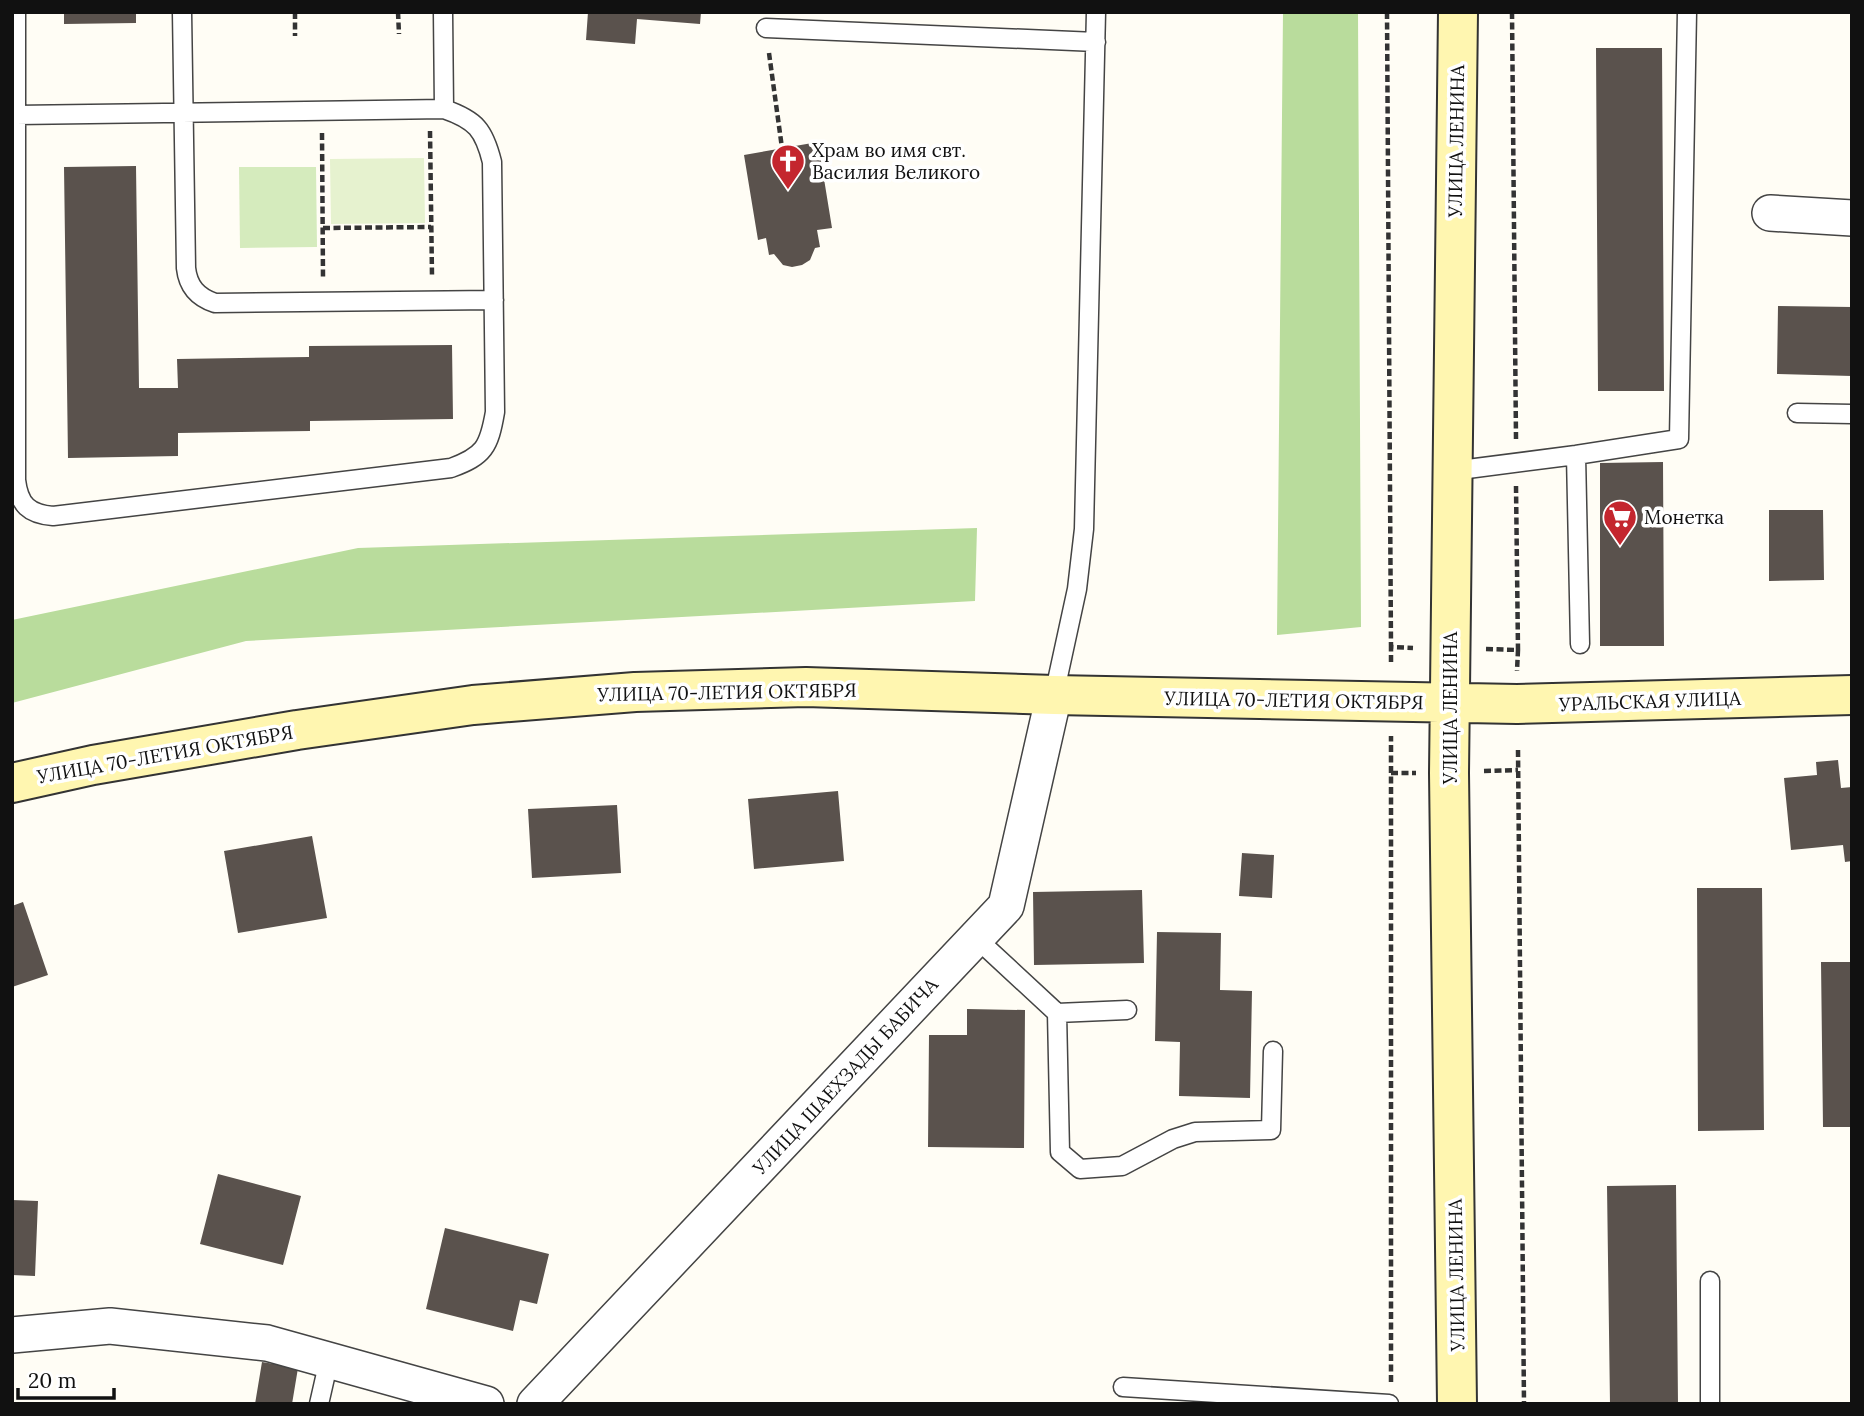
<svg xmlns="http://www.w3.org/2000/svg" width="1864" height="1416" font-family="Lora,serif">
	<style>
		.green { fill: #d5ebbd }
		.forest { fill: #b9dc9c }
		.pitch { fill: #e6f2cf }
		.building { fill: #5a524d }
		.lines { fill: none; stroke-linecap: round; stroke-linejoin: round }
		.service-casing { stroke: #444; stroke-width: 21 }
		.minor-casing { stroke: #444; stroke-width: 38 }
		.secondary-casing { stroke: #333; stroke-width: 42 }
		.path { stroke: #333; stroke-width: 4.5; stroke-dasharray: 7 3.5; stroke-linecap: butt }
		.service { stroke: #fff; stroke-width: 18 }
		.minor { stroke: #fff; stroke-width: 35 }
		.secondary { stroke: #fff6b0; stroke-width: 38 }
		.labels { text-anchor: middle; stroke-width: 7; stroke-linejoin: round; paint-order: stroke }
		.street-label { font-size: 19px; fill: #111; stroke: #fff }
		.poi-label { font-size: 19px; fill: #111; stroke: #fff; text-anchor: start }
	</style>
	<rect width="100%" height="100%" fill="#fffdf5"/>
	<path class="green" d="M239 167H316L317 247 240 248Z"/>
	<path class="forest" d="M1283 12H1358L1361 627 1277 635Z
		M977 528 975 601 246 641 12 703V620L358 548Z"/>
	<path class="pitch" d="M424 158 425 223 331 224 330 159Z"/>
	<path class="building" d="M64 12H136V23L64 24Z
		M588 12H701L700 24 637 19 635 44 586 40Z
		M1596 48H1662L1664 391H1598Z
		M818 142 832 228 817 230 820 247 815 248 810 260 802 265 792 267 783 265 774 254 769 255 766 238 758 240 744 155Z
		M136 166 139 388H178L177 359 309 357V346L452 345 453 419 310 421V431L178 433V456L68 458 64 167Z
		M1778 306 1852 307V376L1777 374Z
		M1663 462 1664 646H1600V463Z
		M1769 510H1823L1824 580 1769 581Z
		M1838 760 1841 788 1852 787V861L1845 862 1843 845 1791 850 1784 778 1817 775 1816 762Z
		M838 791 844 861 754 869 748 799Z
		M617 805 621 873 532 878 528 809Z
		M312 836 327 918 238 933 224 851Z
		M1242 853 1274 855 1272 898 1239 896Z
		M1697 888H1762L1764 1130 1698 1131Z
		M1142 890 1144 963 1034 965 1033 892Z
		M23 902 48 975 12 987V906Z
		M1157 932 1221 933 1220 990 1252 991 1250 1098 1179 1096 1180 1042 1155 1041Z
		M1821 962H1852V1127H1823Z
		M967 1009 1025 1010 1024 1148 928 1147 929 1035H967Z
		M218 1174 301 1196 283 1265 200 1244Z
		M1676 1185 1678 1404H1610L1607 1186Z
		M12 1200 38 1201 35 1276 12 1275Z
		M445 1228 549 1254 537 1304 520 1300 513 1331 426 1309Z
		M262 1362 298 1368 292 1404H255Z"/>
	<g class="lines">
		<g class="service-casing">
			<path id="service" d="M182 12 186 268C188 286 197 297 215 303L494 300
				M443 12 444 109
				M766 28 1096 42
				M16 115 444 109C476 120 484 130 492 162L495 412C489 447 484 456 451 468L53 516C29 514 19 505 16 480V12
				M1797 413 1852 414
				M1576 455 1580 644
				M1452 471 1576 455 1679 439 1687 12
				M1054 695 1077 589 1084 529 1096 12
				M976 938 1057 1013 1060 1152 1080 1169 1122 1166 1173 1139 1195 1132 1271 1130 1273 1051
				M1057 1013 1127 1010
				M1710 1281V1404
				M1123 1387 1389 1404
				M319 1404 329 1360"/>
		</g>
		<g class="minor-casing">
			<path id="minor" d="M1770 213 1852 218
				M12 1335 110 1326 267 1343 486 1404
				M535 1404 1006 906 1054 695"/>
		</g>
		<g class="secondary-casing">
			<path id="secondary" d="M12 783 93 765 297 730 473 705 635 692 806 687 1054 695 1517 704 1852 695
				M1457 1404 1449 773 1458 12"/>
		</g>
		<path class="path" d="M295 12V36
			M398 12 399 34
			M1387 12 1391 647
			M1512 12 1516 439
			M769 53 782 148
			M430 131 432 276
			M322 133 323 278
			M323 228 431 227
			M1516 486 1518 650
			M1486 649 1518 650 1517 671
			M1391 662V647L1413 648
			M1518 750 1524 1404
			M1484 771 1518 770
			M1391 773H1416
			M1391 1382V736"/>
		<use href="#service" class="service"/>
		<use href="#minor" class="minor"/>
		<use href="#secondary" class="secondary"/>
	</g>
	<defs>
		<g id="church-pin" transform="scale(1.75)"><path d="M0 17L-7.5 6A9.5 9.5 0 1 1 7.5 6Z" fill="#c4262e" stroke="#fff"/><path d="M-1.2-6h2.4v3.5h3.3v2.4h-3.3V6h-2.4V-.1h-3.3v-2.4h3.3Z" fill="#fff"/></g>
		<g id="supermarket-pin" transform="scale(1.75)"><path d="M0 17L-7.5 6A9.5 9.5 0 1 1 7.5 6Z" fill="#c4262e" stroke="#fff"/><path d="M-6-5.5h2.5l.6 2H6L4.5 2H-2.5L-4.4-4H-6ZM-1.5 3.2a1.3 1.3 0 1 0 .1 0ZM3 3.2a1.3 1.3 0 1 0 .1 0Z" fill="#fff"/></g>
	</defs>
	<g fill-rule="evenodd">
		<use href="#church-pin" x="788" y="161"/>
		<use href="#supermarket-pin" x="1620" y="517"/>
	</g>
	<g class="labels">
		<g class="street-label">
			<text transform="translate(1456 141) rotate(-89)" y="7">УЛИЦА ЛЕНИНА</text>
			<text transform="translate(727 692) rotate(-1)" y="7">УЛИЦА 70-ЛЕТИЯ ОКТЯБРЯ</text>
			<text transform="translate(1294 700) rotate(1)" y="7">УЛИЦА 70-ЛЕТИЯ ОКТЯБРЯ</text>
			<text transform="translate(1650 701) rotate(-2)" y="7">УРАЛЬСКАЯ УЛИЦА</text>
			<text transform="translate(1450 708) rotate(-90)" y="7">УЛИЦА ЛЕНИНА</text>
			<text transform="translate(165 754) rotate(-10)" y="7">УЛИЦА 70-ЛЕТИЯ ОКТЯБРЯ</text>
			<text transform="translate(845 1076) rotate(-47)" y="7">УЛИЦА ШАЕХЗАДЫ БАБИЧА</text>
			<text transform="translate(1456 1275) rotate(-91)" y="7">УЛИЦА ЛЕНИНА</text>
		</g>
		<g class="poi-label">
			<text x="812" y="157">Храм во имя свт.<tspan x="812" dy="22">Василия Великого</tspan></text>
			<text x="1644" y="524">Монетка</text>
		</g>
	</g>
	<rect width="1864" height="1416" fill="none" stroke="#111111" stroke-width="28"/>
	<path d="M18 1388v10h96v-10" fill="none" stroke="#111111" stroke-width="3.5"/>
	<text x="28" y="1388" font-size="21" fill="#111111" stroke="#ffffff" stroke-width="5" paint-order="stroke">20 m</text>
</svg>
